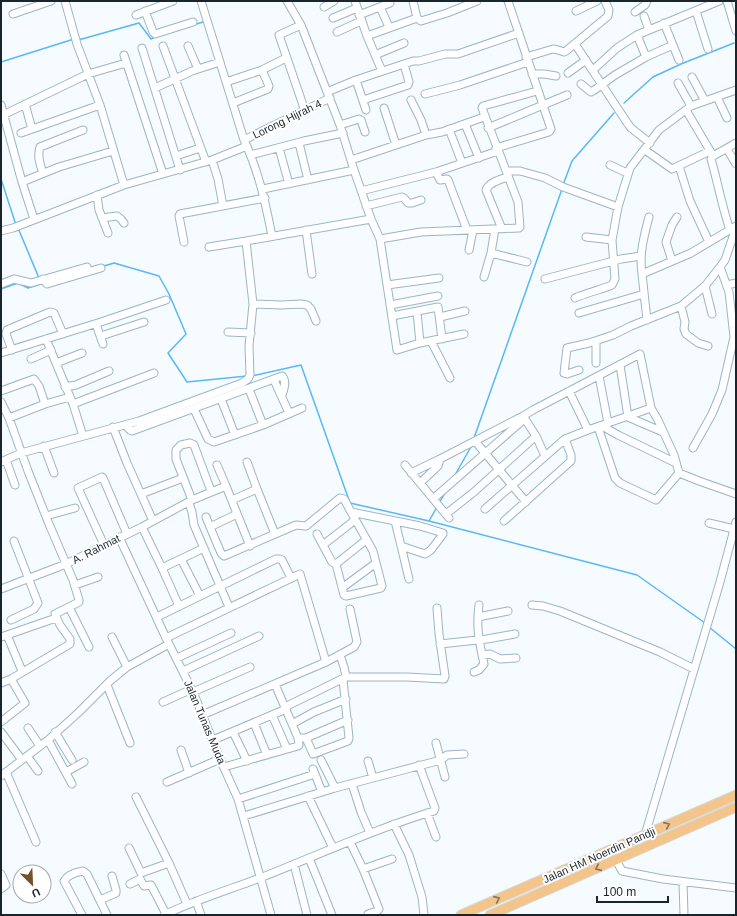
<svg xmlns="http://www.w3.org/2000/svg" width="737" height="916" font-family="Arial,sans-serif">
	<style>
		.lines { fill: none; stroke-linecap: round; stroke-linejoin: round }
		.stream { stroke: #59b8f5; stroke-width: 1.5 }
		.minor-casing { stroke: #9bb5c8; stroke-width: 9 }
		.major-casing { stroke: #d6d8d9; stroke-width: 11 }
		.minor { stroke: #fff; stroke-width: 7 }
		.major { stroke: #f4c58b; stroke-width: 9 }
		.oneway { stroke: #87745c }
		.labels { text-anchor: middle; stroke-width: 4; stroke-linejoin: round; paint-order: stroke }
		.street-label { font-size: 11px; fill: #1a242c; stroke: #fff }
	</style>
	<rect width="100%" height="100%" fill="#f5fbff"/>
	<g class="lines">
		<path class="stream" d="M193 25 203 22
			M77 39H82L139 23 151 39 155 37
			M1 62 74 39
			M624 103 653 77 681 64 734 43
			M1 179 16 225
			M563 185 572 161 614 113
			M18 228 39 278
			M104 266 114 263 159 276 169 294 186 334 168 353 187 382 247 376
			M1 289 18 283 28 288 44 283
			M252 376 301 365 350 503 429 521 637 575 705 623
			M474 438 562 189
			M455 475 472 445
			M439 503 445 493
			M429 521 437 507
			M709 627 736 649"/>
		<g class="minor-casing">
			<path id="minor" d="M65 1 77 44 100 105 124 185
				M201 1 244 140C259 172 265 201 272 236
				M287 1 301 25 340 125 354 170 371 219 380 239 397 350 420 343 464 334
				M355 1 367 36 382 71
				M413 1 417 18
				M727 1 736 31
				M324 7 334 1
				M380 7 389 27
				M145 11 153 32 155 34 193 22
				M576 11 597 1
				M696 11 708 49
				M635 12 645 5 647 1
				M13 14 51 1
				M136 15 173 1
				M359 15 390 3
				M644 16 649 30
				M333 18 357 8
				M664 23 679 60
				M301 25 279 35 305 111
				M337 32 361 21
				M637 35 646 57
				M367 36 417 18 421 21 447 13 477 1
				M575 44 628 124 631 128 650 143
				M163 46 206 162
				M188 46 198 69
				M142 48 180 170
				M124 55 163 174
				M375 55 404 43
				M526 57 553 49 558 50 564 52 566 51 608 16 609 10 605 1
				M593 70 617 48 637 35 719 1
				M568 73 586 60
				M532 74H544L556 76
				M692 77 705 101
				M356 80 366 110
				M226 82 262 70 286 58
				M678 83 691 106
				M581 84 591 92 593 91 615 75 646 57 673 45
				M155 88 192 71 220 62
				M327 92 356 80 413 61H419L445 54H458L519 33
				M425 94 460 85 528 62
				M717 97 727 118
				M363 100 408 85 409 82 404 64
				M411 100 421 120 426 135
				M233 103 268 89 269 86 262 70
				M25 104 32 129
				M1 105 22 182 34 219
				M384 108 396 145
				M686 110 712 154
				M3 115 88 74 126 63
				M465 124 479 158
				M340 125 359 119 361 120 365 132
				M488 128 567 95
				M449 129 462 163
				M21 133 100 105
				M244 140 330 98
				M299 143 308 180
				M279 148 289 184
				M496 148 549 132 551 129 508 1
				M727 149 736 164
				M645 150 672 169 710 151
				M251 155 304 141 343 133
				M176 156 200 148
				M212 160 247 146
				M351 160 426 135 442 132 484 117
				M610 165 627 173
				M679 166 690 201 709 242
				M506 171H520L545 178 563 187 618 207
				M436 172 440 180 447 179 448 180 467 230
				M43 173C40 165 37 156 40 147L83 130
				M22 182 59 167 113 151
				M263 189 354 170
				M361 191 436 172 498 151
				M97 195 99 210 108 233
				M366 206 402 197 404 198 408 203H412L421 200
				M102 218 117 216 121 219 124 223
				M502 229 486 190C489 182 501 179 508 177
				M306 230 312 274
				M730 230C722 207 718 183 711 159L713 156 736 143
				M1 231 13 228 124 185 212 160 218 179 223 206
				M586 237 612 240
				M380 239 421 232 519 228 520 227 518 202 482 108 483 106 537 91
				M184 242 179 216 180 214 265 198
				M209 247 246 241 371 219
				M469 250 473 230
				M491 253 527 262
				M672 261 666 242 672 225 677 217
				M642 274C639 254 644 236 649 217
				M484 277 491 253 495 229
				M43 279 47 284 101 268
				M545 279 621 259 641 256
				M1 284 14 279 31 283 87 267
				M387 285 439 278
				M727 285 736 283
				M705 286 712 314
				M575 298C580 295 609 287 612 285 613 283 614 281 615 279L612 240 618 207 630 168 659 130 691 106 736 90
				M253 304 282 305 301 304 307 305 311 309 316 321
				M390 305 438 296
				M681 306 685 322 684 329 686 334 698 343 708 346
				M417 312 420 343
				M579 313 644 294
				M392 316 438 307 442 339
				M440 317 465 311
				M647 320 642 274 691 253 736 226
				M96 324 103 344
				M228 332 251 333
				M101 336 144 322
				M46 339 73 404 83 436
				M431 341 450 378
				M596 341V363
				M12 350 6 334 7 330 50 312 54 313 63 334
				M1 353 101 322 166 300
				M31 359 51 350
				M56 363 82 353
				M620 365 628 417
				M579 370 567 374 564 373 567 348 589 343 613 335 631 326 681 306 705 286 720 267 725 260 736 228
				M599 376 608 423
				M274 380 289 413
				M65 387 76 385 109 371
				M249 389 263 425
				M1 391 34 379 39 386 45 404
				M569 391 588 430
				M221 399 235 435
				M1 402 9 418 28 471 49 524 73 580 79 600V602L55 614 60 625 70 639V644L11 679 1 683
				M73 404 154 373
				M194 409 208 439 214 442 263 425 302 408
				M628 417 663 432
				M9 418 45 404 70 397
				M125 425 130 430 132 431 282 376C287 381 284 389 282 395
				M602 426 618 435 676 463
				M113 427 127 463 153 521
				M598 427 615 478 620 483 656 500 679 473
				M475 441 526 502
				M44 446 54 473
				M693 448 712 414 722 390 734 337 729 292 720 267
				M545 456 536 436 523 416 533 410 640 354 651 408 658 420 674 455 679 473 699 481 736 494
				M6 460 15 485
				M1 462 21 453 139 421 242 383 248 379 250 375 249 346 253 304 246 241
				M217 465 226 486
				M405 465 449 518
				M411 473 440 459 523 416
				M420 483 438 466 440 459
				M257 489 275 534
				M141 494 183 478
				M433 499 523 420
				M192 500 176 459V450L181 445 190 443 194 445 211 491
				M232 500 257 489 247 462
				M189 503 192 512 194 525 229 607
				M485 509 565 439 588 430 651 408
				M237 514 210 527 221 553 224 556 296 525 306 526 340 498 344 499 351 512 420 526 443 533V534L431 550 425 554 401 546
				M446 514 474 492 536 436
				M46 516 75 508
				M206 517 210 527
				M395 521 409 579
				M504 521 571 461V455L565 439
				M709 523 734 529
				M142 527 162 568
				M317 534 332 562 336 564 344 595 346 596 381 588 382 586 373 551 351 512
				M119 537 166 638 193 692 220 759 238 799 271 915
				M104 545 78 488 102 477 103 478 127 534
				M323 545 355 520
				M181 559 200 596
				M336 564 366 540
				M75 585 98 577
				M342 588 376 563
				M1 589 66 564 142 527 192 500 226 486 250 546
				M532 605 543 606 560 611 660 652 694 669
				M179 606 162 568 204 548
				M69 607 89 647
				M157 617 276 559H280L282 560 291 578
				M478 617 508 611
				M11 620 34 609 38 603 14 541
				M7 635 56 618
				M1 637 7 635 22 671
				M112 637 127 667
				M166 638 300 574 326 662
				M440 644 487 639 515 634
				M482 655 490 654 500 659 516 658
				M177 658 231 633
				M183 671 259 636
				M474 672 479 670 484 664C479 641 476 628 479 605
				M346 677H407L444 679 445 676 439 634 437 608
				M275 684 298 738H306L348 720
				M107 685 130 743
				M193 692 250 667
				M163 702 192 689
				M285 707 346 677 344 667 340 655
				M202 715 326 662 354 647 357 642 350 609
				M272 715 287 749
				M1 722 25 703 11 679
				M254 723 267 755
				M292 724 314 712 346 699
				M28 728 40 746
				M1 732 22 760
				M55 732 72 760
				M233 732 247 761
				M306 738 313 754 348 741 349 738 343 680
				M48 740 72 784
				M213 740 286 709
				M436 743 445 777
				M181 750 189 773
				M27 756 38 771
				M321 760 335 788
				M368 761 373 778
				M224 767 298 746 299 745 298 738
				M313 769 322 792
				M6 772 36 842
				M66 772 84 762
				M1 776 48 740 78 713 110 681 127 667 169 644
				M167 782 220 759
				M352 784 361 812 370 833
				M308 796 333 848
				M136 797 169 863 187 904
				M238 799 315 774
				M427 813 436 837
				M244 816 335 788 441 760 447 755 464 754
				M394 824 409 855 422 897 424 915
				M645 835 720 582 736 522
				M350 842 363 869 379 909 377 911 368 914
				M129 848 141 873 169 863
				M309 858 332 915
				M616 860 622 871 663 879 736 888
				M294 864 307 915
				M363 869 392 859
				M1 874 6 885 1 889
				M683 882 684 915
				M130 884 140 879 144 886 151 885 166 914
				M100 900 116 893V890L112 876
				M196 901 201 915
				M82 915 64 881C68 874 77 872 83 871L87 874 107 915
				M164 915C195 900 228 890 260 878 318 855 375 829 434 811L435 808 419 765"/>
		</g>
		<g class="major-casing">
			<path id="major" d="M461 915 736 795
				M490 915 736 807"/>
		</g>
		<use href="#minor" class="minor"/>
		<use href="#major" class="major"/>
	</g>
	<defs><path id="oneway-chevron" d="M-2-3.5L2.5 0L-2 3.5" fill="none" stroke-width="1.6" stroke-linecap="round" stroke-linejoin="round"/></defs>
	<g class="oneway">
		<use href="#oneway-chevron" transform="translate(667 825) rotate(-24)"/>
		<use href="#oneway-chevron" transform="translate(598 868) rotate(156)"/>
		<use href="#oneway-chevron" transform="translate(497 899) rotate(-24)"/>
	</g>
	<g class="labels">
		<g class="street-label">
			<text transform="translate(287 119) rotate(-26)" y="4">Lorong Hijrah 4</text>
			<text transform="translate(96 549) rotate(-27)" y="4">A. Rahmat</text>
			<text transform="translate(205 722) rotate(67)" y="4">Jalan Tunas Muda</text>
			<text transform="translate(599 855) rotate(-24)" y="4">Jalan HM Noerdin Pandji</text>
		</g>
	</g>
	<rect width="737" height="916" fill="none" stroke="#1a242c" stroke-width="4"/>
	<g transform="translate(32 884) rotate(156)"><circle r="19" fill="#ffffff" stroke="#a3a7ab"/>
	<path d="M0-3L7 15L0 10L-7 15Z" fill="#74512a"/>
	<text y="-6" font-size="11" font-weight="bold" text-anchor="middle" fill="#1a242c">U</text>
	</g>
	<path d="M597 896v6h71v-6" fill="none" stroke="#1a242c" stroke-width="2"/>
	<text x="603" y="896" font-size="12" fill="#1a242c" stroke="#ffffff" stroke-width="3" paint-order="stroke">100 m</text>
</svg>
